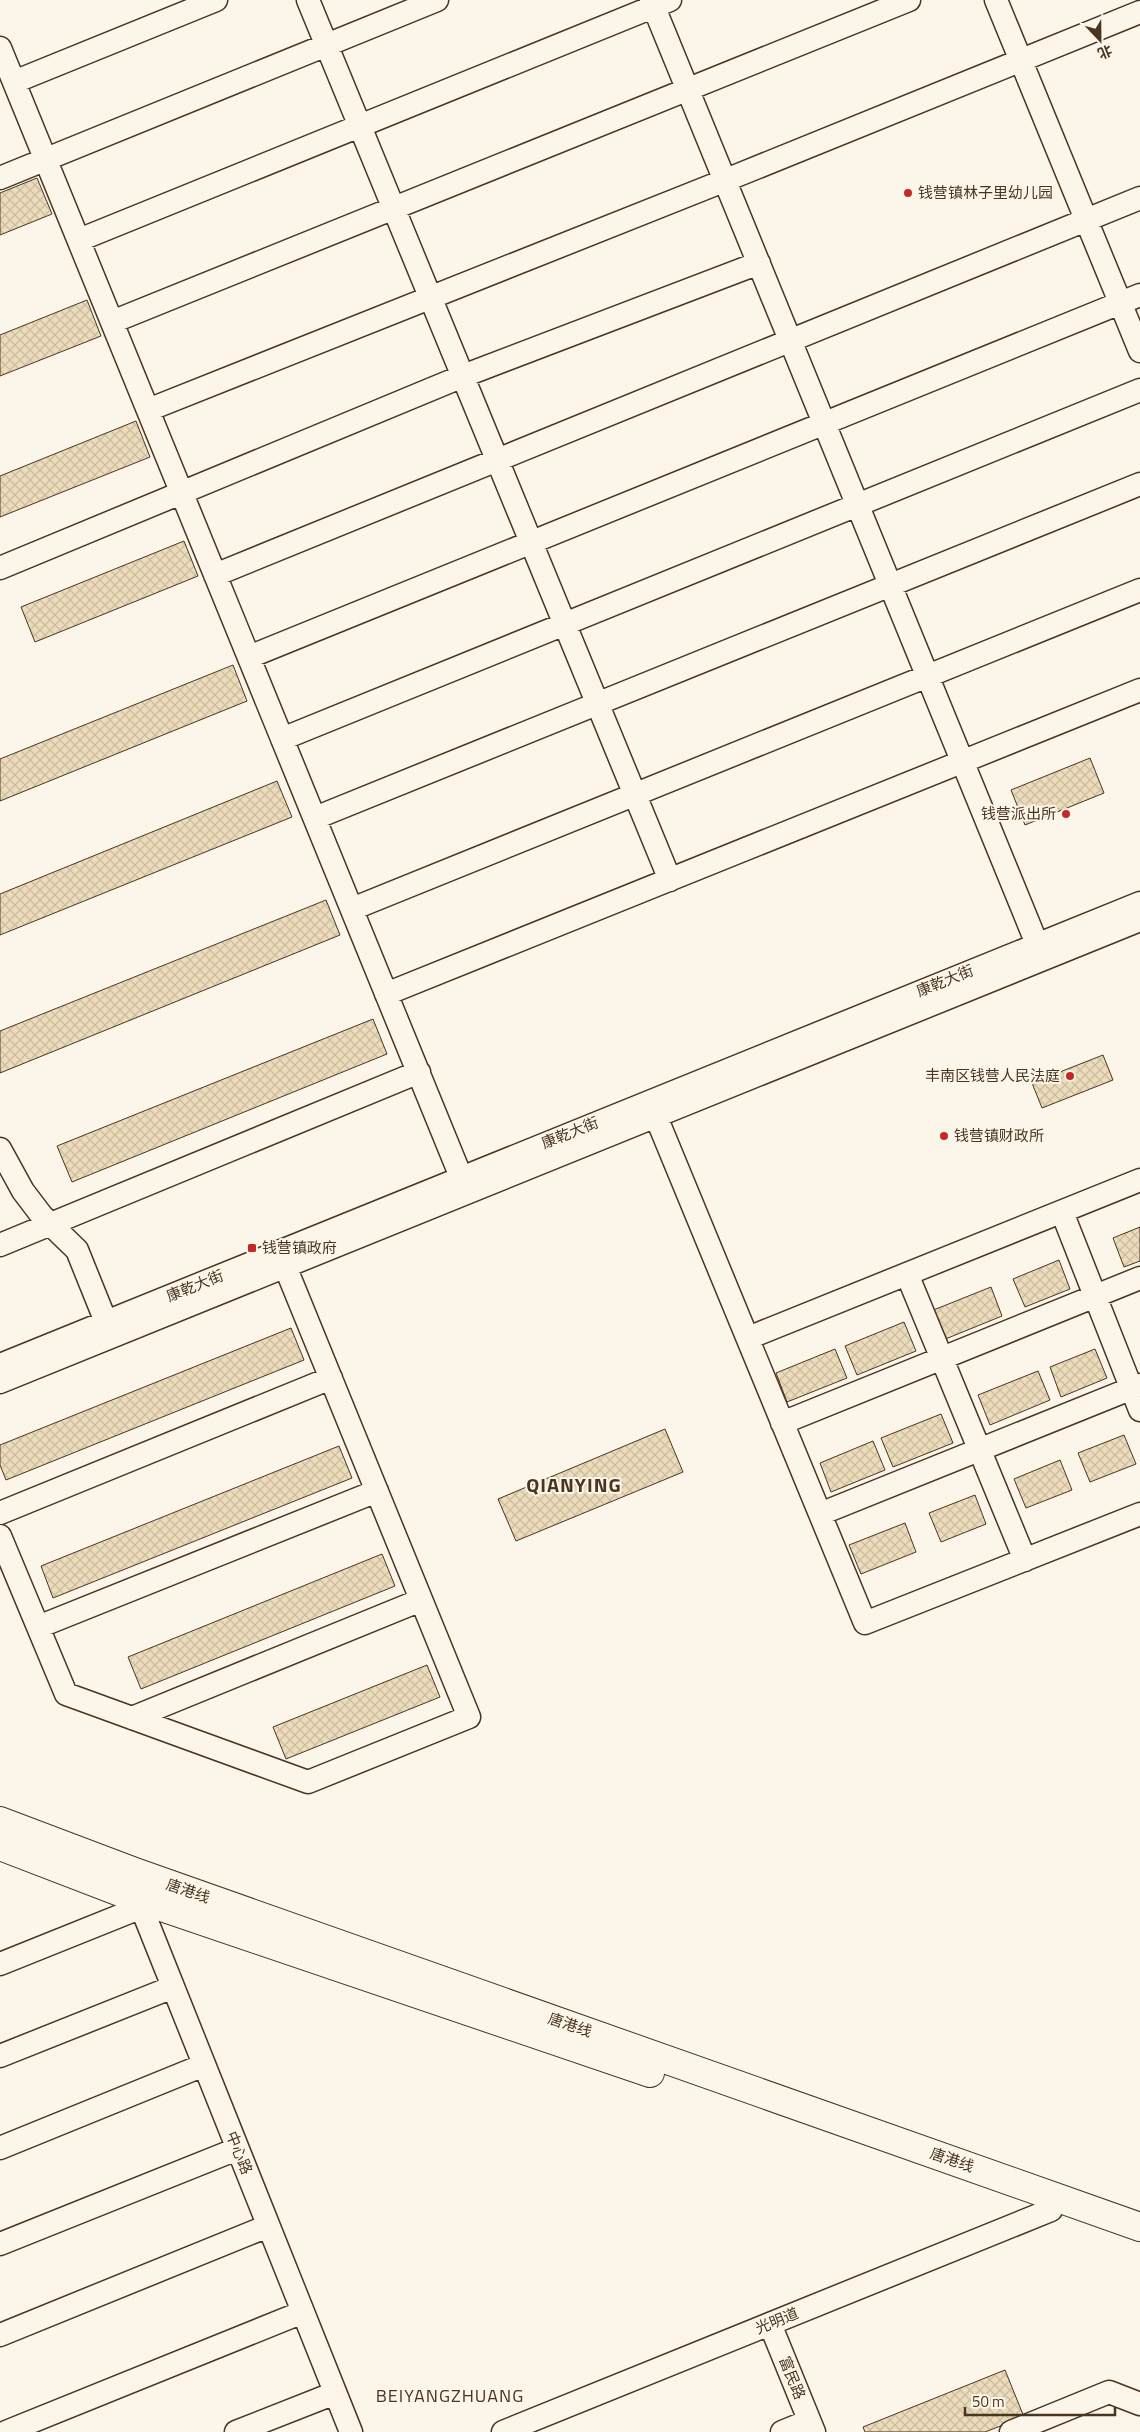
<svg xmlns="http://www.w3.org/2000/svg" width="1140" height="2432" font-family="'Titillium Web','Noto Sans SC',sans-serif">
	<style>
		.building { fill: url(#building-cross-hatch); stroke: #4a3520 }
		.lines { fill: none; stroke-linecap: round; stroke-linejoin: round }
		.minor-casing { stroke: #4a3520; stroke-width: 25 }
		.highway-casing { stroke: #4a3520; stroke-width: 30 }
		.minor { stroke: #fbf6e9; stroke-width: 22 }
		.highway { stroke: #fbf6e9; stroke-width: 28 }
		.poi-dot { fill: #c62828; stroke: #fbf6e9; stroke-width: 2 }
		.labels { text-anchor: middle; stroke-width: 4; stroke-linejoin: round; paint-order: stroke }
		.poi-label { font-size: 15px; fill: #4a3520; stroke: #fbf6e9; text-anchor: start }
		.street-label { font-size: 15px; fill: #4a3520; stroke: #fbf6e9 }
		.quarter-label { font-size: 18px; letter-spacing: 1px; fill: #4a3520; stroke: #fbf6e9 }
		.district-label { font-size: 20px; font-weight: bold; letter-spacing: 1px; fill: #4a3520; stroke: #fbf6e9 }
	</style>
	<defs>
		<pattern id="building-cross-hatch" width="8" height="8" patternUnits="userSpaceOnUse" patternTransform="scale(1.25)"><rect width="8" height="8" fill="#ecdcbc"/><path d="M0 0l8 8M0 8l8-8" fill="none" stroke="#ccbda1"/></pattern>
	</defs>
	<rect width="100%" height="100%" fill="#fbf6e9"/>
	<path class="building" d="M37 178 52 214 0 235V193Z
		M87 300 101 336 0 376V335Z
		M136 421 150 457 0 517V476Z
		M184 541 198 576 35 642 21 607Z
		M233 665 247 701 0 801V759Z
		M1090 758 1104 793 1025 825 1011 790Z
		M277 781 292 817 0 935V894Z
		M326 900 340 935 0 1073V1031Z
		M373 1019 387 1054 72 1182 57 1146Z
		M1103 1055 1113 1080 1042 1108 1032 1083Z
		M1140 1227V1261L1124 1267 1113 1238Z
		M1059 1260 1070 1289 1025 1307 1013 1279Z
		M991 1287 1002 1316 943 1340 931 1311Z
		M904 1322 916 1351 857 1375 845 1346Z
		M291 1328 304 1360 6 1480 0 1465V1445Z
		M835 1349 847 1378 787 1402 776 1373Z
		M1095 1349 1107 1378 1061 1397 1050 1367Z
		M1038 1371 1050 1400 990 1425 978 1395Z
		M941 1414 953 1443 893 1467 881 1438Z
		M665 1429 683 1472 516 1541 498 1499Z
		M1124 1435 1136 1464 1090 1482 1078 1453Z
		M873 1441 885 1470 831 1492 820 1463Z
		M339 1446 352 1478 53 1598 41 1566Z
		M1060 1460 1072 1490 1026 1508 1014 1479Z
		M975 1495 986 1524 941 1542 929 1513Z
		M905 1523 916 1552 861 1574 849 1545Z
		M382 1554 395 1586 141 1689 128 1657Z
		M427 1665 440 1697 286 1759 273 1727Z
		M1005 2370 1024 2417 985 2432H865L863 2427Z"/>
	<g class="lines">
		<g class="minor-casing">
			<path id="minor" d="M308 0 670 880
				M651 0 1037 944
				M996 0 1140 351
				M0 48 461 1177
				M14 82 216 0
				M0 178 437 0
				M79 240 670 0
				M112 322 909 0
				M148 410 726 180 1140 12
				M0 568 463 376 759 263
				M215 575 1140 198
				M249 657 1140 295
				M282 739 1140 390
				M315 818 1140 484
				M352 909 1140 590
				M386 994 1140 690
				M650 1102 865 1623 1140 1514
				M0 1149 23 1191 42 1216 77 1250 106 1322
				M1062 1212 1140 1410
				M0 1245 419 1072
				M907 1274 1025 1560
				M748 1338 1140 1180
				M0 1365 1140 903
				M0 1382 1140 920
				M782 1423 1140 1278
				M0 1513 331 1378
				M820 1514 1140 1385
				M0 1536 66 1694 308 1782 469 1717 285 1266
				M38 1627 377 1491
				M132 1718 421 1600
				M137 1886 138 1899 351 2432
				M0 1964 142 1907
				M0 2056 173 1987
				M0 2148 204 2065
				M0 2244 237 2149
				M770 2324 814 2432
				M0 2335 268 2226
				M6 2432 303 2312
				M236 2432 335 2393
				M503 2432 1051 2210
				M782 2432 809 2421
				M1011 2432 1109 2392 1140 2404"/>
		</g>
		<g class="highway-casing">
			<path id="highway" d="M0 1821 135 1872 1140 2227
				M0 1846 138 1899 650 2073"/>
		</g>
		<use href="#minor" class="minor"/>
		<use href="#highway" class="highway"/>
	</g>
	<g class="poi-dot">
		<circle cx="908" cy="193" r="5"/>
		<circle cx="1066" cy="814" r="5"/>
		<circle cx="1070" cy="1076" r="5"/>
		<circle cx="944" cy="1136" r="5"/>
		<rect x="247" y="1243" width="10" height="10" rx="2.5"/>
	</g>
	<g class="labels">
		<g class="poi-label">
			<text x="918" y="198">钱营镇林子里幼儿园</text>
			<text x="1056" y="819" text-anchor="end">钱营派出所</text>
			<text x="1060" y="1081" text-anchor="end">丰南区钱营人民法庭</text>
			<text x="954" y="1141">钱营镇财政所</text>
			<text x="262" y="1253">钱营镇政府</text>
		</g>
		<g class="street-label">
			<text transform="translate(945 981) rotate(-22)" y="5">康乾大街</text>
			<text transform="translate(570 1133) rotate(-22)" y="5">康乾大街</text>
			<text transform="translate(195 1286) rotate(-22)" y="5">康乾大街</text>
			<text transform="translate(188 1891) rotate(19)" y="5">唐港线</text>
			<text transform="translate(570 2025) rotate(19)" y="5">唐港线</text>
			<text transform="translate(239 2153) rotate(68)" y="5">中心路</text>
			<text transform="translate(952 2160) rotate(19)" y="5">唐港线</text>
			<text transform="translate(777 2321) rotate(-22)" y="5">光明道</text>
			<text transform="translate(792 2378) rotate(68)" y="5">富民路</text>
		</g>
		<g class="quarter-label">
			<text x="450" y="2402">BEIYANGZHUANG</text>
		</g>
		<g class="district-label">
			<text x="574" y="1492">QIANYING</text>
		</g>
	</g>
	<g transform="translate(1100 40) rotate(158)" stroke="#fbf6e9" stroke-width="4" paint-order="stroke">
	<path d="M0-4L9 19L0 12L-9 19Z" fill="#4a3520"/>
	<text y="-8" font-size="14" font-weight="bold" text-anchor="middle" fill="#4a3520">北</text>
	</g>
	<path d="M965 2407v8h150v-8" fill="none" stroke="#4a3520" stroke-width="2.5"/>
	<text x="972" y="2407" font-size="15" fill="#4a3520" stroke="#fbf6e9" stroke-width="4" paint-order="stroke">50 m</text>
</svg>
